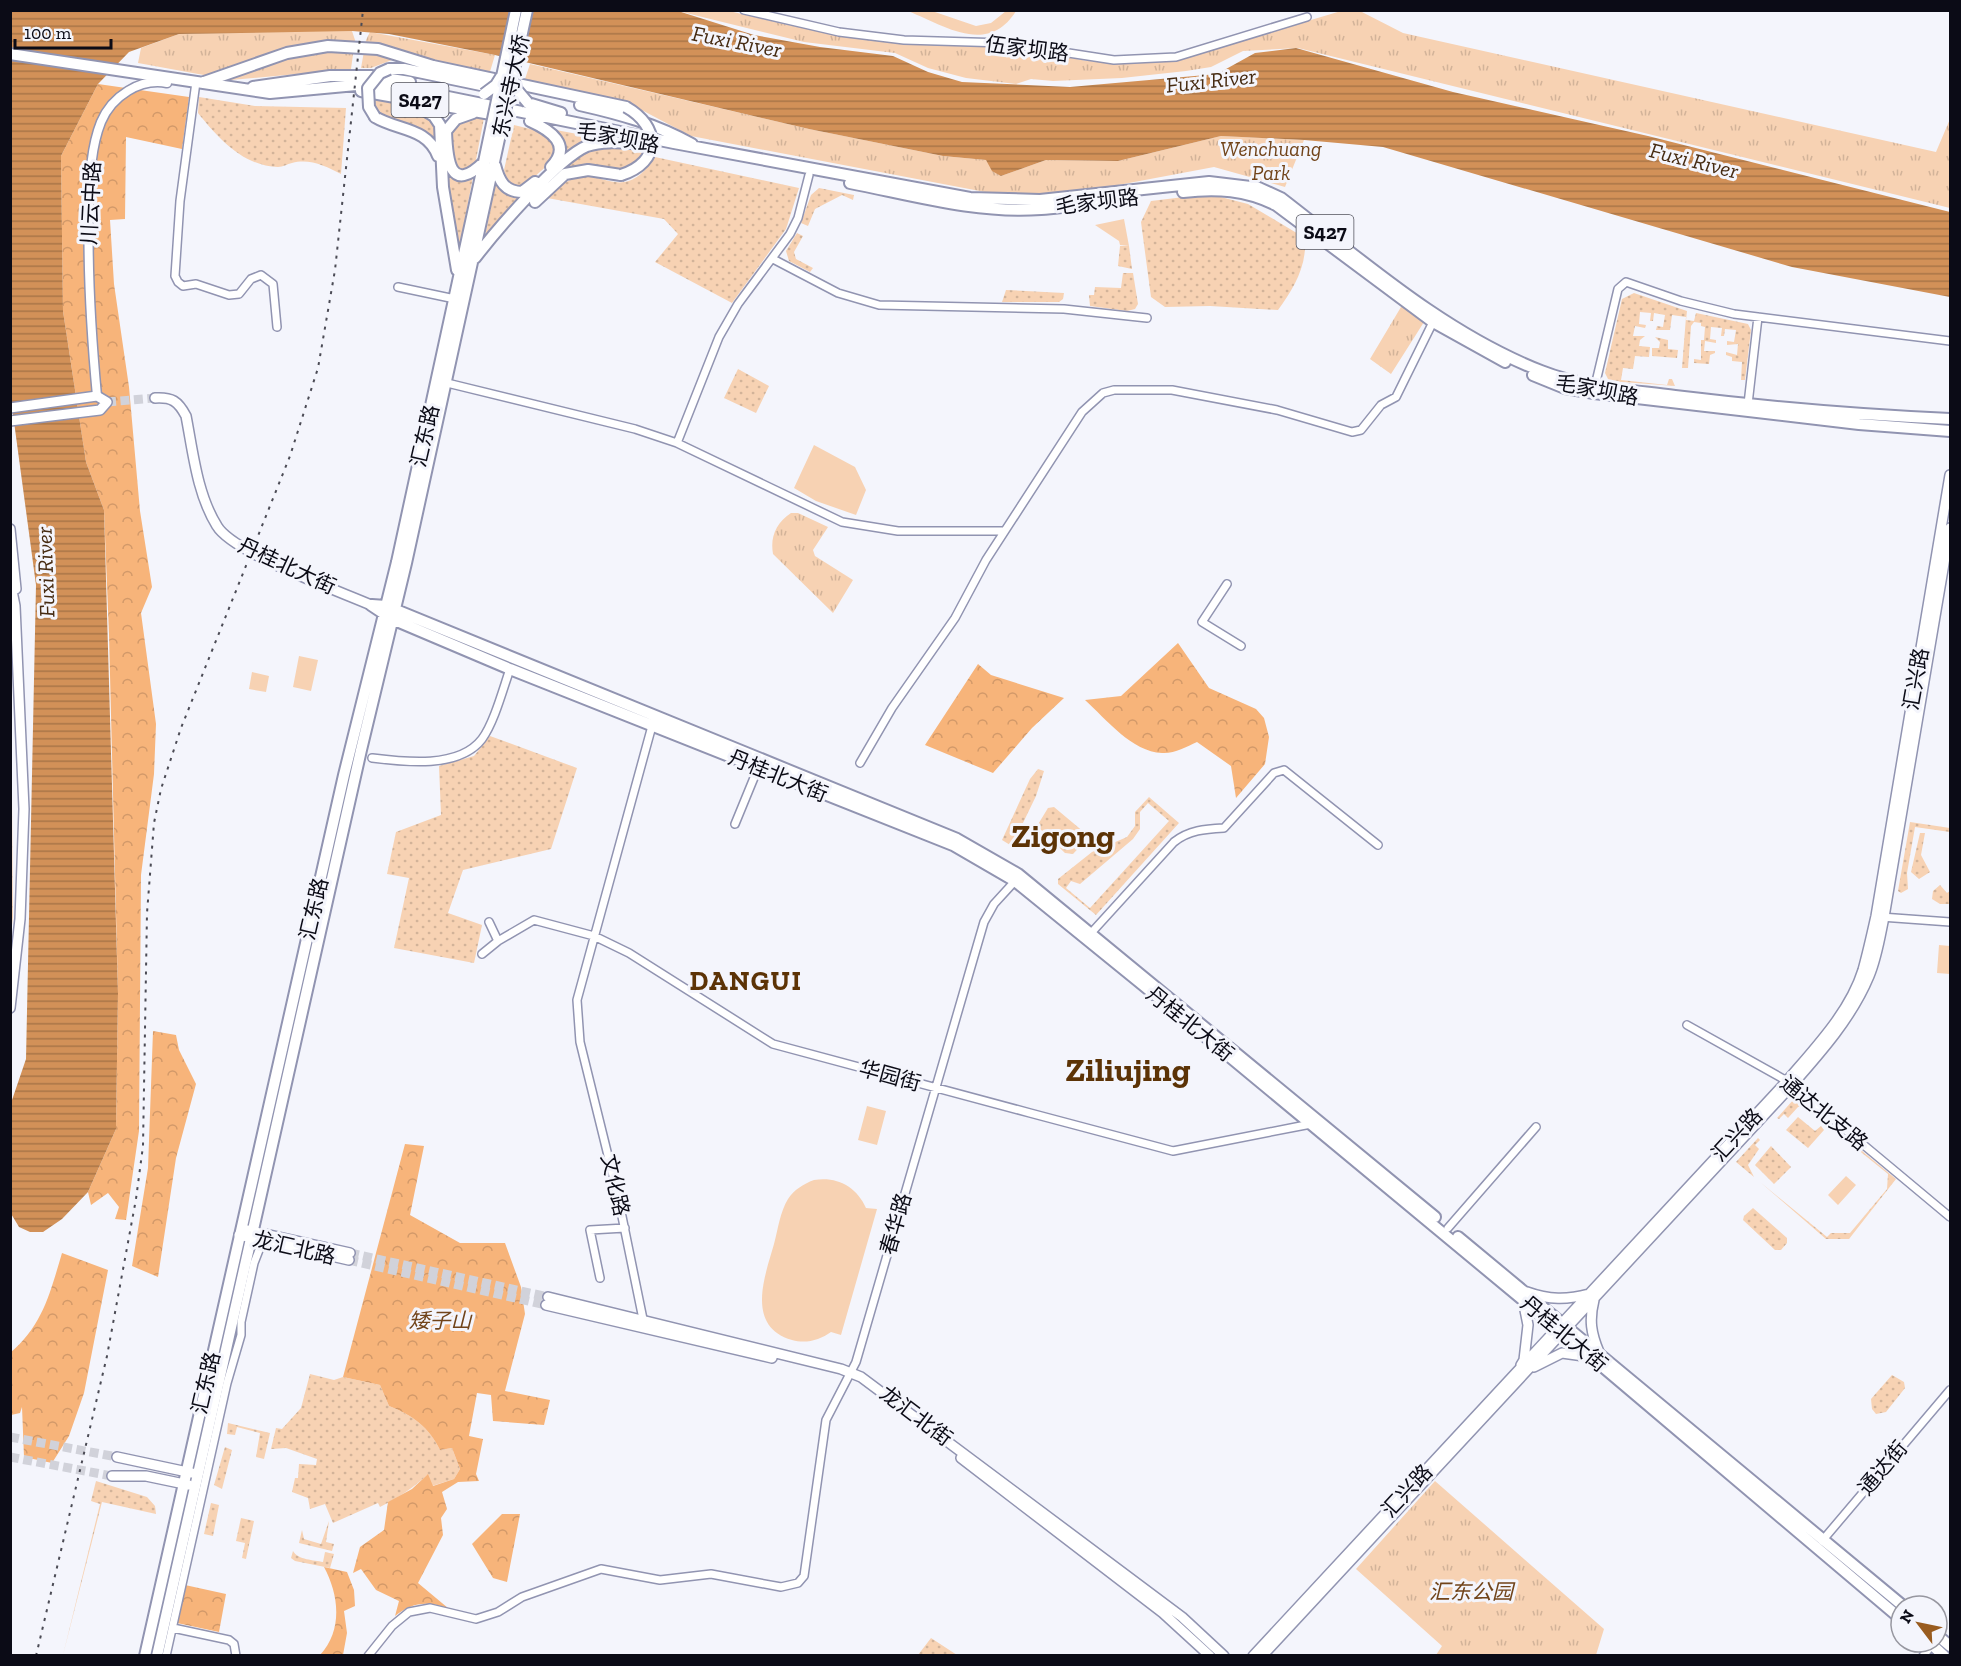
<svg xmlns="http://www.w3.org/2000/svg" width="1961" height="1666" font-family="'Zilla Slab','Noto Sans SC',serif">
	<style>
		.grass { fill: url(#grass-dots); fill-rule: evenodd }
		.forest { fill: url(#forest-crowns) }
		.park { fill: url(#park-tufts) }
		.pitch { fill: #f7d2b3 }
		.water { fill: url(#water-rules) }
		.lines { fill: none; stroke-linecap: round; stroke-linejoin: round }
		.secondary-tunnel { stroke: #d1d2da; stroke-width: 9; stroke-dasharray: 9 4.5; stroke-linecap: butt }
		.minor-casing { stroke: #9194b1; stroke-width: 10 }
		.tertiary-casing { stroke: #9194b1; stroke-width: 11 }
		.secondary-casing { stroke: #9194b1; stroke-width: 12 }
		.primary-casing { stroke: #9194b1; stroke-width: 14 }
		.minor { stroke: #fff; stroke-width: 7 }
		.tertiary { stroke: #fff; stroke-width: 8 }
		.secondary { stroke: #fff; stroke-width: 9 }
		.primary { stroke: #fff; stroke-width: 10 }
		.rail { stroke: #4b4b55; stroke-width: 2; stroke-dasharray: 3 6; stroke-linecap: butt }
		.primary-bridge-casing { stroke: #9194b1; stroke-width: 14; stroke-linecap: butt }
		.primary-bridge { stroke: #fff; stroke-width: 10 }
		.labels { text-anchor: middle; stroke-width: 6; stroke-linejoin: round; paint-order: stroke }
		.shield { fill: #f4f5fc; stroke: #51515b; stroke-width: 1.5 }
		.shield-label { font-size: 20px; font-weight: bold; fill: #0b0b16 }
		.street-label { font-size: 21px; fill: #0b0b16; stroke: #f4f5fc }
		.park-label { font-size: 21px; font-style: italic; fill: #71441a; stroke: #f4f5fc }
		.water-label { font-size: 22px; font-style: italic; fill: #462b12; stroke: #f4f5fc }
		.district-label { font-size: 27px; font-weight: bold; letter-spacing: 1.5px; fill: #5c3306; stroke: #f4f5fc }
		.town-label { font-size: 33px; font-weight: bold; fill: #5c3306; stroke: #f4f5fc }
	</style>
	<defs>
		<pattern id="grass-dots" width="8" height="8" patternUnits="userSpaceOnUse" patternTransform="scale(1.5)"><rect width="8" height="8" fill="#f7d2b3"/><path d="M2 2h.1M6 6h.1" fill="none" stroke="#d2b399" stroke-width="1.8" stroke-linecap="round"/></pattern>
		<pattern id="forest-crowns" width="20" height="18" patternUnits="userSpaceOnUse" patternTransform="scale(1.5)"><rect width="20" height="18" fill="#f7b47a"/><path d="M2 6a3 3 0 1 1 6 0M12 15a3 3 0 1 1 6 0" fill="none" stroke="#d29969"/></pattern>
		<pattern id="park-tufts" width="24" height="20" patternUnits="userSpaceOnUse" patternTransform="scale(1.5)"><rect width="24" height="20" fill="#f7d2b3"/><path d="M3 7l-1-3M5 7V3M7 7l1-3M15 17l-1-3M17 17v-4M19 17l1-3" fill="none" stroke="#d2b399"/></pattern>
		<pattern id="water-rules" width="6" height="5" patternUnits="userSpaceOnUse" patternTransform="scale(1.5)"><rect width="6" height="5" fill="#d29158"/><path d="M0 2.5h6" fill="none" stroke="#a97548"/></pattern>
	</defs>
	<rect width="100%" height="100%" fill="#f4f5fc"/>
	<path class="grass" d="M199 97 255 106 346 108 341 174C326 166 309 158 292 163 287 164 283 167 278 167 243 166 218 138 198 113Z
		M373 97C406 104 435 106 438 144 417 118 380 130 373 97Z
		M475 117 484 118 475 165 461 171 453 164V131L461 122Z
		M514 125 547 133 557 148 551 162 522 188 508 184 504 170Z
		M556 130 604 139 564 158 565 146Z
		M600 147H626L645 151 628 169 559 173 578 157Z
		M655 157 799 188 786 229 732 303 655 262 678 234 664 219 547 198C554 191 561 184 570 180 602 165 622 207 655 157Z
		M444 165 455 178 473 177 459 249Z
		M496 181 522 196 484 241Z
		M819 188 854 195 853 200 842 195 815 209 808 226 801 223 811 195Z
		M1209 194 1248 204 1305 238C1307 266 1294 288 1278 310L1210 306 1165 307 1151 297 1141 222 1151 201Z
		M797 233 803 236 794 252 796 259 813 268 810 272 789 261 786 251Z
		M1120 246H1129L1132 269 1118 266Z
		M1123 273H1133L1138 304 1135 309 1127 311 1090 306 1089 295H1094L1095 287 1121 288Z
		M1006 290 1064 293 1063 299 1059 302H1002Z
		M1634 293 1687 311 1686 320 1694 321 1696 313 1748 324 1751 330 1745 380H1741L1742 362 1732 361V357L1726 355V352L1737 355 1738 344 1727 345V341L1734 342 1736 330 1725 329 1724 336H1721L1722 328 1711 327 1710 339 1716 340V343L1705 341 1704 351H1715V353L1710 355 1709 364 1694 363V359L1701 360V340H1704L1705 327 1701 326V323L1694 322 1691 326 1688 368H1682L1686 317 1672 315 1670 330H1656L1657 326 1663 327 1665 315 1654 313 1653 321H1650L1651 313 1640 312 1639 324 1646 325 1645 328 1635 326 1633 336H1645L1640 340 1639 346 1650 347 1649 357 1635 356 1633 369 1623 368 1621 380 1667 385 1669 379H1672L1675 386 1609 381 1605 373 1622 299Z
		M1655 337 1668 340V349L1678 350 1677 358 1652 356V348H1659L1660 342Z
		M738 369 769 386 756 413 724 398Z
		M490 736 577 768 551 849 463 870 448 913 482 925 474 963 394 948 409 878 387 874 396 832 441 815 439 766 474 756Z
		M1038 769 1044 771 1036 796 1022 825 1027 832 1015 848 1002 840 1030 779Z
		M1149 797 1179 823 1096 915 1058 884V879L1092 852 1127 837 1135 826V812ZM1148 803 1169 821 1090 908 1066 888 1071 881 1080 884 1133 839 1140 829V812Z
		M1054 807 1085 833 1086 840 1073 854 1065 853 1037 826 1048 808Z
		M1910 822 1950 828V832L1915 827 1907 873 1908 889 1901 893 1898 891Z
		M1920 833H1925L1921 855 1930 872 1919 879 1911 872Z
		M1940 885 1947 893 1950 891V904H1940L1932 899 1933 891Z
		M1794 1099H1799L1896 1179 1849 1239H1826L1760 1182 1827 1237 1831 1233H1850L1887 1189 1888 1174 1804 1106 1798 1107 1788 1118 1784 1114 1779 1119 1777 1118Z
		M1798 1117 1815 1131 1821 1126 1824 1130 1808 1148 1786 1130Z
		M1758 1138 1760 1140 1755 1145 1759 1149 1748 1165 1754 1177 1736 1162Z
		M1771 1146 1791 1167 1774 1184 1755 1165Z
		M1753 1208 1787 1238V1243L1781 1250H1775L1743 1220 1744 1216Z
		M310 1374 334 1380 343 1377 380 1385 389 1406C412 1415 429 1427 440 1450L452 1448 460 1469 454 1479 432 1486 427 1475C413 1488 398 1498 380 1507L378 1503 333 1523 325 1504 310 1509 308 1498 292 1492 295 1478H298L299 1464 316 1465 317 1459 286 1448 271 1449 276 1428 282 1429 301 1408Z
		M1892 1375 1904 1382 1905 1388 1886 1412 1876 1414 1872 1409 1871 1399Z
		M228 1423 270 1433 264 1459 256 1457 260 1433 237 1427 235 1435 227 1434Z
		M225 1447 232 1450 222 1489 214 1485Z
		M96 1481 147 1497 155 1506 156 1514 102 1502 63 1655 100 1504 91 1501Z
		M211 1503 219 1505 213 1536 204 1534Z
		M241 1518 254 1521 246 1559 242 1558 245 1543 236 1541Z
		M329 1521 326 1542 334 1544 332 1551 299 1543 302 1530 304 1539 321 1544Z
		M293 1551C298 1560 314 1560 323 1562L325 1552 334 1554 330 1568 295 1561 291 1558Z
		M931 1638 957 1655H918Z"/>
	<path class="forest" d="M98 84 189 97 182 149 126 137 125 219 110 220 114 284 129 387 140 511 152 587 141 613 156 724 154 774 141 875 139 1131 126 1220 115 1219 119 1207 108 1193 91 1205 88 1192 116 1129 118 993 109 635 104 510 86 462 63 311 61 156Z
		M1178 643 1209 688 1256 709 1264 718 1269 737 1265 764 1236 798 1231 766 1197 742C1186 747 1174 754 1162 753 1132 752 1106 719 1085 700L1121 696Z
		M978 664 991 675 1064 698 1032 728 993 773 925 745Z
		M153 1031 176 1035 179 1050 196 1084 176 1158 158 1277 132 1266 148 1168Z
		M405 1144 424 1146 410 1215 460 1243H505L521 1287 525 1314 505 1391 550 1400 544 1425 493 1421 491 1395 477 1393 469 1436 483 1439 476 1474 479 1481 458 1482 442 1492 447 1509 441 1518 443 1535 418 1583 448 1608C426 1601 413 1602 395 1616L399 1601 376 1590 361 1569 353 1573 360 1547 384 1530 388 1502 412 1489 428 1474 433 1486 454 1479 460 1469 452 1448 440 1450C429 1427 412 1415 389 1406L380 1385 343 1377Z
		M62 1253 108 1270 84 1393 69 1436 52 1463 24 1457 22 1407 20 1413 11 1415 10 1353C43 1325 50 1293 62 1253Z
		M502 1514H520L507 1582 493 1578 472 1544Z
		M324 1567 347 1572 354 1590 355 1606 344 1611 347 1633 343 1655H320C343 1630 339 1595 324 1567Z
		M185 1585 226 1594 219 1632 177 1623Z"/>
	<path class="park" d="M678 11H729L788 25 863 39 1022 49 1087 61 1130 63 1174 61 1341 11H1360L1403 33 1936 152 1950 119V208L1298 48 1243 51 1211 67 1186 71 1122 78 1053 81 1031 79 1016 84 966 78 928 68 895 53 804 42Z
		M243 31H352L355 40 351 69 231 80 138 63 141 48 179 34Z
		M370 32 495 55 489 75 392 60 371 68H361L366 40Z
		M530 64 809 129 943 156 986 160 1001 176 1046 160 1118 161 1221 136 1304 140 1285 187 1214 167 1097 189 1039 196H1006L691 136 634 106 615 104 591 94 525 79Z
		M1404 306 1424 322 1391 374 1370 359 1401 307Z
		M791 513H798L828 527 813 550 815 556 853 580 833 613 773 554C770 537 776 523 791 513Z
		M11 671 13 917 11 934H10Z
		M1435 1481 1604 1629 1596 1655H1436L1442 1646 1356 1569Z"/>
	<path class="pitch" d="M908 11H932L976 26 991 23 1006 11H1016C988 56 945 26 908 11Z
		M1124 219 1129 246 1120 245 1119 241 1095 225Z
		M814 445 855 467 866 490 856 515 816 501 794 488Z
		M299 656 318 660 311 691 293 687Z
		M252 672 269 676 266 692 249 689Z
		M1939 945 1950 946V974L1937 973Z
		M867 1106 886 1111 877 1145 858 1140Z
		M1846 1176 1856 1185 1838 1205 1828 1195Z
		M814 1180C837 1176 857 1187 866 1208L877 1209 841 1335 831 1332C820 1340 806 1344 792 1340 745 1326 765 1276 774 1244 778 1229 780 1212 788 1199 794 1190 803 1184 814 1180Z"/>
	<path class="water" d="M10 11H678L754 35 820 47 893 56 928 72 962 82 1070 87 1217 74 1255 53 1296 48 1453 92 1648 136 1950 212V297L1792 267 1383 147 1304 140 1221 136 1118 161 1046 160 1001 176 992 171 986 160 943 156 809 129 495 55 389 34 352 31 179 34 129 52 98 84 61 156 63 311 86 462 104 510 118 993 116 1129 88 1192 62 1219 43 1232H30L19 1227 10 1212 11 1103 26 1059 36 585 10 392Z"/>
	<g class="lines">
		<path class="secondary-tunnel" d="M107 402 155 398
			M350 1253 548 1297
			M349 1260 546 1305
			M10 1437 117 1457
			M10 1457 112 1476"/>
		<g class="minor-casing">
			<path id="minor" d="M744 10 839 32 904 40 1004 43 1114 60 1176 57 1307 17
				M196 82 180 201 175 276 178 282 183 286 196 284 229 295 239 294 251 279 261 275 273 284 277 327
				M773 259 838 293 879 305 1064 309 1147 318
				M398 287 455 299
				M443 382 635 429 677 443 842 522 898 531H1004
				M1595 386 1618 289 1626 282 1681 301 1734 314 1950 341
				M1748 404 1758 317
				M677 443 719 337 738 304 790 234 798 218 809 175
				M1227 584 1202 622 1241 646
				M372 758C404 762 459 769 482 739 494 723 503 689 510 669
				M860 763 892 708 955 618 986 560 1082 412 1103 393 1114 390H1172L1277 410 1352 432 1361 430 1381 405 1396 397 1433 322
				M735 824 758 768
				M1881 917 1950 922
				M1092 932 1174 842C1189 830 1205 829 1224 828L1274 773 1284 770 1378 845
				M498 941 534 920 594 936 629 953 773 1044 1030 1113 1173 1151 1311 1124
				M482 954 498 941 489 922
				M1687 1025 1787 1081 1950 1217
				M1448 1228 1536 1127
				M600 1278 590 1230 625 1228
				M644 1324 617 1192 580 1042 577 1000 652 726
				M1822 1541 1950 1390
				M173 1628 229 1640 234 1644 236 1656
				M166 1656 227 1383 241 1335V1322L254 1263 261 1245 268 1242
				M368 1656 392 1626 409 1612 430 1608 476 1619 498 1612 522 1597 601 1569 660 1580 711 1574 781 1587 798 1583 804 1576 826 1420 856 1362 984 922 994 904 1015 881
				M1923 1656 1932 1645"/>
		</g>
		<g class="tertiary-casing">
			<path id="tertiary" d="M97 396C91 332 87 268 89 203 90 176 91 147 101 122 112 96 140 78 167 83"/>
		</g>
		<g class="secondary-casing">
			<path id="secondary" d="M155 398C172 397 178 401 186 416 193 452 197 494 217 526 233 553 339 591 371 605
				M10 408 97 396 107 402 100 410 10 421
				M10 529 16 589
				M10 581 15 606 24 809 20 919 10 1008
				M247 1230 350 1253
				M239 1235 349 1260
				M1527 1292C1549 1300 1567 1300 1589 1294
				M548 1297 841 1369 861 1377 1182 1617 1224 1656
				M1594 1300C1589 1320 1591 1333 1599 1352
				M546 1305 772 1358
				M1521 1365 1524 1360 1528 1325 1523 1300
				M1534 1367 1562 1353 1591 1357
				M117 1457 192 1473
				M961 1458 1163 1613 1210 1656
				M112 1476H146L189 1485
				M1253 1656 1787 1081C1815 1048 1850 1012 1863 970 1868 952 1872 934 1876 916L1950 475
				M1262 1656 1792 1085C1822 1051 1852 1017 1869 976 1877 957 1880 936 1884 917L1950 528"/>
		</g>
		<g class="primary-casing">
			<path id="primary" d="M10 54 270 93 367 84 399 87 674 143 970 198 1040 200 1209 182 1259 188 1281 198C1363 261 1444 333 1541 371 1584 388 1630 390 1675 396 1766 407 1858 415 1950 419
				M389 69H404L500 89
				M204 82 287 53 328 46 378 49 433 66 626 107
				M253 87 330 76H371L410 82
				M361 91 502 116
				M412 103 434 116 440 125 443 187 457 270
				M528 103 561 113
				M580 105C620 114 656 124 692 144
				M473 113 456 119 446 131C447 160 450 195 484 162
				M375 117C398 131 427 127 438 156
				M530 121C550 130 573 145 551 167
				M495 165C499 181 505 192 522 192L535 182
				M850 183C912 195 977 214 1041 209 1071 207 1101 200 1132 197
				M1183 192C1217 188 1246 190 1276 205L1433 322 1505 362
				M535 202 565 174 588 170 621 175
				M475 258C495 232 558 158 587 146 604 140 625 143 643 144
				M1533 375 1565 388 1594 393 1859 424 1950 431
				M371 605 392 619 510 669 953 845 1015 881 1142 984 1557 1328 1901 1619
				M372 605 386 606 957 839 1018 874 1435 1217
				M1458 1237 1903 1606
				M1937 1635 1950 1646
				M1929 1642 1944 1656
				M145 1656 344 775 397 562 484 162
				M157 1656 361 750 406 563 494 162"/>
		</g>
		<use href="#minor" class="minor"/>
		<use href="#tertiary" class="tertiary"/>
		<use href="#secondary" class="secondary"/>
		<use href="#primary" class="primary"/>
		<path class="rail" d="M36 1656 107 1356 136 1199 143 1146 147 913 154 823 161 789 181 728 290 456 318 368 335 270 363 10"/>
		<g class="primary-bridge-casing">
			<path id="primary-bridge" d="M513 79 517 90 528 103
				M484 94 496 85 501 77
				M375 117 369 107 368 88 380 73 389 69
				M484 162 516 10
				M494 162 527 10
				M621 175C662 162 660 126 626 107"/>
		</g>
		<use href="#primary-bridge" class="primary-bridge"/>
	</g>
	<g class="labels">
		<g class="shield">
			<rect x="391.5" y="83" width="57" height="34" rx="4.5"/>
			<rect x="1296.5" y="215" width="57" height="34" rx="4.5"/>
		</g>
		<g class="shield-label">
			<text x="420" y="107">S427</text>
			<text x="1325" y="239">S427</text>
		</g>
		<g class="street-label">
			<text transform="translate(1027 49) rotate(7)" y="7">伍家坝路</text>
			<text transform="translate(511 86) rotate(-78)" y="7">东兴寺大桥</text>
			<text transform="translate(618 138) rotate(11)" y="7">毛家坝路</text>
			<text transform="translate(1097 202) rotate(-7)" y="7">毛家坝路</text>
			<text transform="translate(91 203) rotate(-87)" y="7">川云中路</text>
			<text transform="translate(1597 390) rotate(11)" y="7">毛家坝路</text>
			<text transform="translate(425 436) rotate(-77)" y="7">汇东路</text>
			<text transform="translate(287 566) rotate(25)" y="7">丹桂北大街</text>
			<text transform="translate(1916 679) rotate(-80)" y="7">汇兴路</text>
			<text transform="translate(778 776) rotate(22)" y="7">丹桂北大街</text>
			<text transform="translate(314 909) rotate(-77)" y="7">汇东路</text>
			<text transform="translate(1190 1024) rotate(39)" y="7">丹桂北大街</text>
			<text transform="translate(890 1076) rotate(15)" y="7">华园街</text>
			<text transform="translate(1824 1113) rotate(39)" y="7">通达北支路</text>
			<text transform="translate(1737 1135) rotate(-47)" y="7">汇兴路</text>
			<text transform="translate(615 1185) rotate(77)" y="7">文化路</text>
			<text transform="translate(896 1224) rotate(-74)" y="7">春华路</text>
			<text transform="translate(294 1248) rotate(13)" y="7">龙汇北路</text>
			<text transform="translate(1564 1334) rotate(40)" y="7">丹桂北大街</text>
			<text transform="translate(206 1383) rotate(-77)" y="7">汇东路</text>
			<text transform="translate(916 1416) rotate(37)" y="7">龙汇北街</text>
			<text transform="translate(1883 1468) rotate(-50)" y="7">通达街</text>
			<text transform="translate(1407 1491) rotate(-47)" y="7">汇兴路</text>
		</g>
		<g class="park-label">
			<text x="1271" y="156">Wenchuang<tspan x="1271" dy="24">Park</tspan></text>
			<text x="440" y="1328">矮子山</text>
			<text x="1471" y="1599">汇东公园</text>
		</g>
		<g class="water-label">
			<text transform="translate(737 41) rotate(11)" y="8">Fuxi River</text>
			<text transform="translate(1211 80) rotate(-6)" y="8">Fuxi River</text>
			<text transform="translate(1694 160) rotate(14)" y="8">Fuxi River</text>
			<text transform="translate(45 572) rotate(-92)" y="8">Fuxi River</text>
		</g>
		<g class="district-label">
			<text x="746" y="990">DANGUI</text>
		</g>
		<g class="town-label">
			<text x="1063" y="847">Zigong</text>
			<text x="1128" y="1081">Ziliujing</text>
		</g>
	</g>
	<rect width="1961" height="1666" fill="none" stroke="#0b0b16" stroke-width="24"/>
	<g transform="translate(1919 1624) rotate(302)"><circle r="28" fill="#f4f5fc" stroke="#9797a0" stroke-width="1.5"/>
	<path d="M0-4.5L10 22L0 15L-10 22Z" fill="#995c1f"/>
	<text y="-9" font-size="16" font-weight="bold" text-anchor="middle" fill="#0b0b16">N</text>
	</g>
	<path d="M15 39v9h96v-9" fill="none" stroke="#0b0b16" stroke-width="3"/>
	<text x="24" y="39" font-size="18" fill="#0b0b16" stroke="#f4f5fc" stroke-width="4.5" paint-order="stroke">100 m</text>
</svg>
